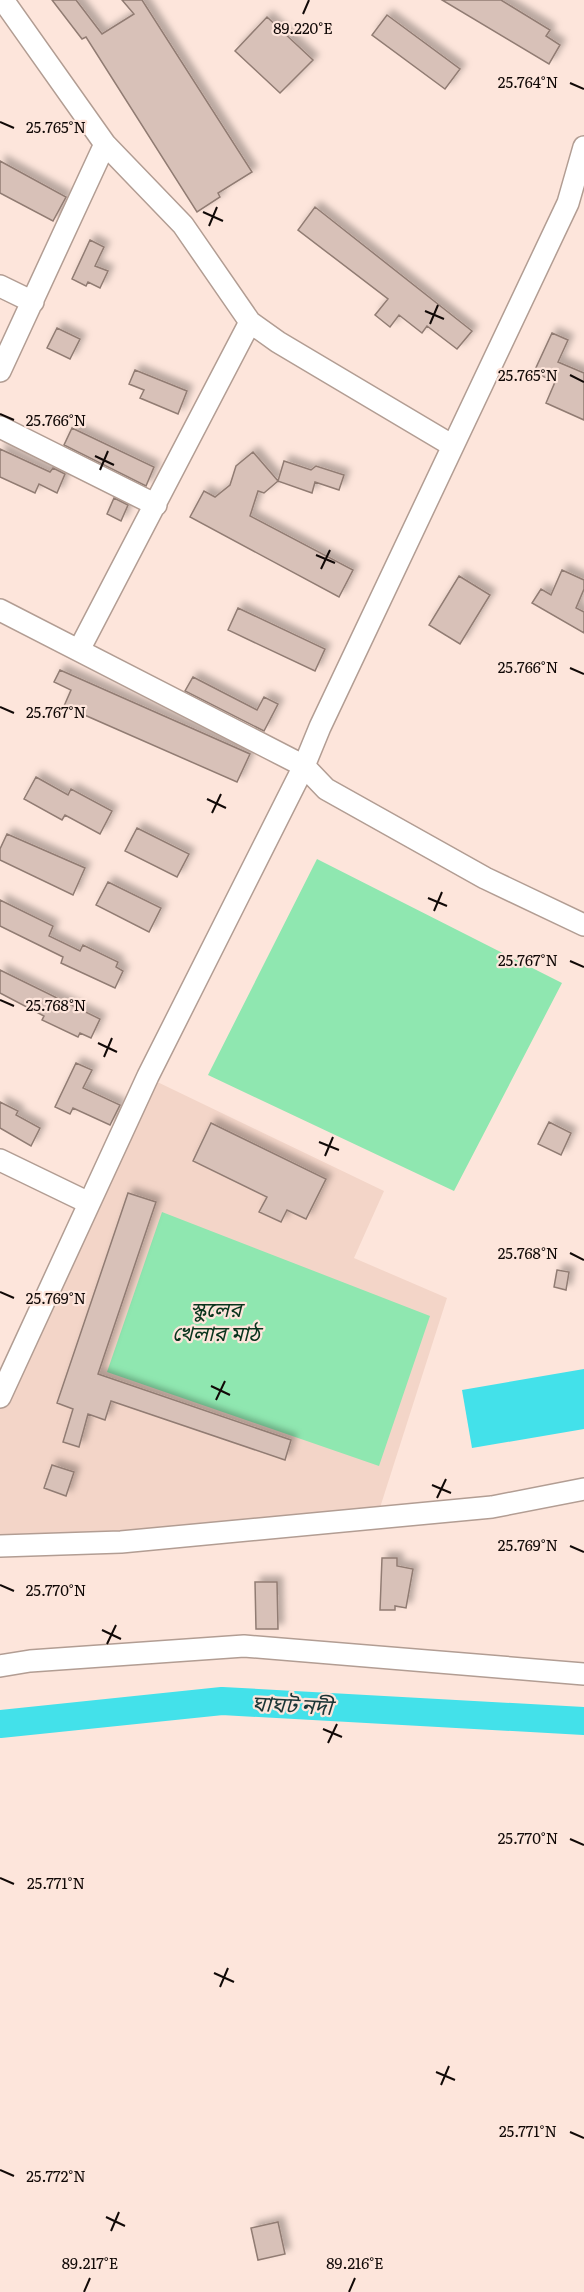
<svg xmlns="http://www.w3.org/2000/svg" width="584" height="2292" font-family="Literata,'Noto Sans Bengali',serif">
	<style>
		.built { fill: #f3d5c8 }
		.green { fill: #8fe7b0 }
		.water { fill: #43e1ea }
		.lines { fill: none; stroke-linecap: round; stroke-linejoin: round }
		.river { stroke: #43e1ea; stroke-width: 28 }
		.building { fill: #d8c1b8; stroke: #917c73; stroke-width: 1.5; filter: url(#shadow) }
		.minor-casing { stroke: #b29d93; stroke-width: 24 }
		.minor { stroke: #fff; stroke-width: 21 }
		.ticks { fill: none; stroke: #110907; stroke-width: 2 }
		.labels { text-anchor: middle; stroke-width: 4.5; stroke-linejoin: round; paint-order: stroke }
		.park-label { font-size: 21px; font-style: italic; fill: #08331c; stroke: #fde5db }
		.water-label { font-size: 22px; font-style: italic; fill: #1b3536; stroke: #fde5db }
		.ticks-label { font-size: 15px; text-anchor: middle; fill: #110907; stroke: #fde5db; stroke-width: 4.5; stroke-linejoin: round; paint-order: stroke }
	</style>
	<defs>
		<filter id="shadow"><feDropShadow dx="5.5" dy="-5.5" stdDeviation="3" flood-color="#0004"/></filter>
	</defs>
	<rect width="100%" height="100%" fill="#fde5db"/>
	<path class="built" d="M147 1077 384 1191 354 1258 447 1298 377 1517 0 1546V1396Z"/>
	<path class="green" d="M317 859 562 983 454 1191 208 1075Z
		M162 1212 430 1316 379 1466 107 1372Z"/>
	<path class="water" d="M584 1369V1429L472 1448 462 1390Z"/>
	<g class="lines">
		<path class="river" d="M0 1724 222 1701 584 1721"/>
	</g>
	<path class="building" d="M52 0H76L102 34 134 14 122 0H142L252 172 218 193 220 197 197 212 86 37 82 39Z
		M442 0H501L550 30 546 36 560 45 549 64Z
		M387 15 460 69 445 89 372 35Z
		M267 17 313 60 280 93 235 51Z
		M0 161 66 197 53 221 0 193Z
		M315 207 472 331 457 349 427 326 422 333 399 315 390 327 375 315 388 299 298 230Z
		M90 240 104 247 95 266 108 271 100 288 88 282 86 286 72 279Z
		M57 328 80 339 70 359 47 348Z
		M552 333 568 340 558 362 584 373V420L546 403 555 382 534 372Z
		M135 370 187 391 178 414 140 398 144 390 129 384Z
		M72 428 154 467 146 486 64 445Z
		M0 449 50 472 53 468 65 474 57 493 39 484 35 493 0 477Z
		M253 452 278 481 284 461 311 470 316 466 344 475 339 490 315 482 312 493 278 481 264 493 258 491 250 516 353 570 339 597 190 517 204 491 215 497 230 485 236 466Z
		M114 498 128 505 121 521 107 514Z
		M562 570 584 580V589L576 608 584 612V633L532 603 541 589 551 595Z
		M459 576 490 595 460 644 429 625Z
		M238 608 325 649 315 671 228 630Z
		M60 670 250 754 237 782 64 706 71 690 54 682Z
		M193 677 257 710 264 697 278 704 264 731 185 691Z
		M36 777 68 795 71 789 112 811 100 834 65 815 62 820 24 799Z
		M137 828 189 854 177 877 125 851Z
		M7 834 85 868 73 895 0 860V849Z
		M108 882 161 908 149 932 96 905Z
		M0 900 53 926 49 936 80 951 83 945 118 962 116 967 123 971 115 988 61 963 63 957 0 926Z
		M0 970 100 1019 91 1038 80 1033 78 1037 42 1020 44 1016 0 993Z
		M76 1063 92 1070 83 1088 120 1105 110 1125 73 1108 70 1114 55 1107Z
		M0 1102 18 1111 16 1115 40 1128 31 1146 0 1128Z
		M549 1122 571 1133 561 1155 538 1144Z
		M211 1123 326 1179 306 1219 287 1210 281 1222 259 1212 267 1197 193 1161Z
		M128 1193 156 1202 98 1374 291 1440 285 1460 111 1401 105 1420 88 1414 79 1447 63 1442 73 1409 57 1403Z
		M557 1270 569 1272 566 1290 554 1287Z
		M52 1465 74 1472 66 1496 44 1488Z
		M382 1558H397V1566L413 1569 406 1608 395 1606V1610H380Z
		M255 1582H277L278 1629H256Z
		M278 2222 285 2254 258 2260 251 2228Z"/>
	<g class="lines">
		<g class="minor-casing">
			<path id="minor" d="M3 0 105 144 183 225 250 322 278 342 453 446
				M0 286 33 302
				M0 371 105 144
				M0 427 156 505
				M0 610 304 766 326 789 485 878 584 925
				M79 650 250 322
				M0 1160 89 1203
				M0 1397 148 1076 304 766 320 727 568 203 584 147
				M0 1546 121 1542 492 1507 584 1489
				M0 1666 30 1661 244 1646 584 1674"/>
		</g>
		<use href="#minor" class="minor"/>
	</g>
	<path class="ticks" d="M303 14 309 0M570 83 584 89M0 122 14 128M203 212 223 221M209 226 217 207M425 311 444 319M430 324 438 305M570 375 584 382M0 414 14 420M95 456 114 465M100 470 108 451M316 555 335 563M321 569 330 550M570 668 584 674M0 707 14 713M207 799 226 808M212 813 221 794M428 898 447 906M434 911 442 892M570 961 584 967M0 1000 14 1006M98 1043 117 1052M104 1057 112 1038M319 1142 339 1150M325 1156 333 1137M570 1253 584 1260M0 1292 14 1298M211 1386 230 1395M216 1400 225 1381M432 1485 451 1493M437 1498 446 1479M570 1546 584 1552M0 1585 14 1591M102 1630 121 1639M107 1644 116 1625M323 1729 342 1737M328 1743 337 1724M570 1839 584 1845M0 1878 14 1884M214 1973 234 1982M220 1987 228 1968M436 2072 455 2080M441 2085 449 2066M570 2132 584 2138M0 2170 14 2176M106 2217 125 2226M111 2231 119 2212M84 2292 90 2278M349 2292 355 2278"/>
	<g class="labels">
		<g class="park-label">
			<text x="216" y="1317">স্কুলের<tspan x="216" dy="24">খেলার মাঠ</tspan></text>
		</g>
		<g class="water-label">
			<text transform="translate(292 1705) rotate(3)" y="8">ঘাঘট নদী</text>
		</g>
	</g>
	<g class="ticks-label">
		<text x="303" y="34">89.220°E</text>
		<text x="528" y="88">25.764°N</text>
		<text x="56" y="133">25.765°N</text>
		<text x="528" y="381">25.765°N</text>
		<text x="56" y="426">25.766°N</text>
		<text x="528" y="673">25.766°N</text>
		<text x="56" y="718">25.767°N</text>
		<text x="528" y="966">25.767°N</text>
		<text x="56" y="1011">25.768°N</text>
		<text x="528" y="1259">25.768°N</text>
		<text x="56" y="1304">25.769°N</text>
		<text x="528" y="1551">25.769°N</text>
		<text x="56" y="1596">25.770°N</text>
		<text x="528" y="1844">25.770°N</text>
		<text x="56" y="1889">25.771°N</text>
		<text x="528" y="2137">25.771°N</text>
		<text x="56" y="2182">25.772°N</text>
		<text x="90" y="2269">89.217°E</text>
		<text x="355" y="2269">89.216°E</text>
	</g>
</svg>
